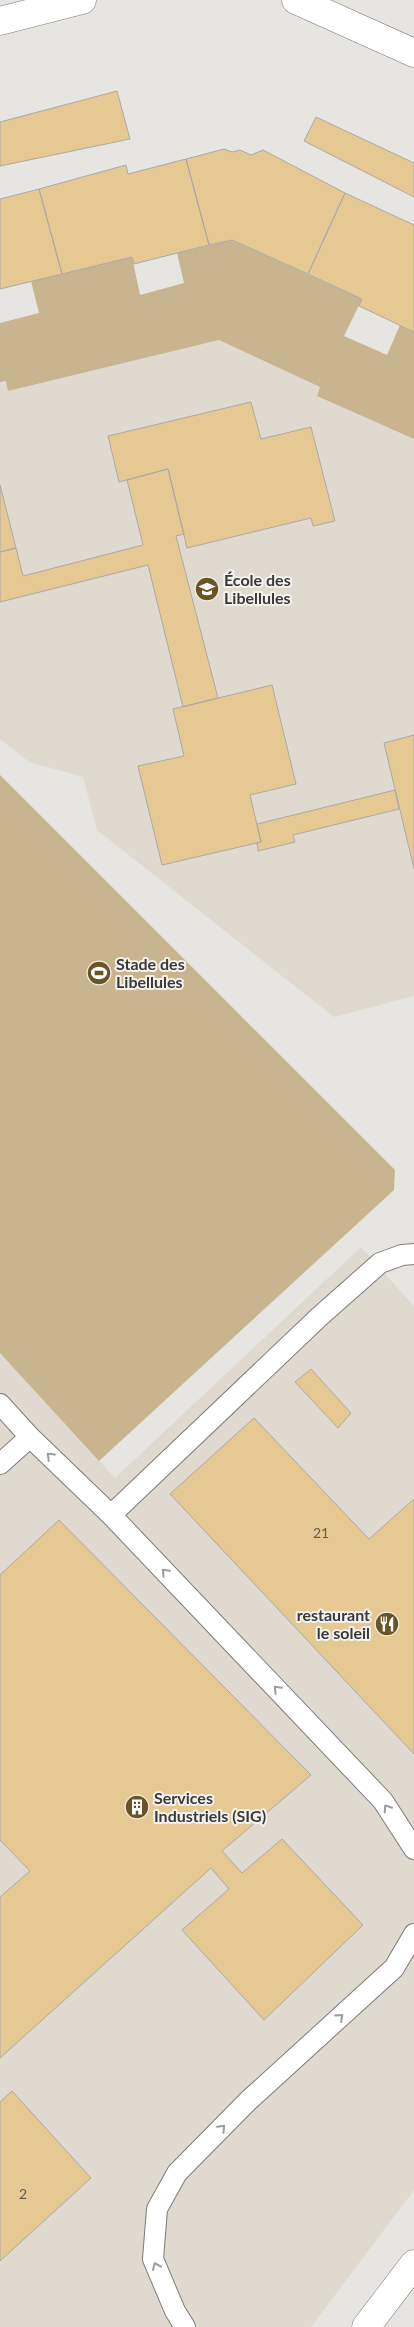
<svg xmlns="http://www.w3.org/2000/svg" width="414" height="2327" font-family="Lato,sans-serif">
	<style>
		.built { fill: #dfd9d0 }
		.green { fill: #c8b48f }
		.building { fill: #e5c892; stroke: #abaaa7 }
		.lines { fill: none; stroke-linecap: round; stroke-linejoin: round }
		.service-casing { stroke: #7d7c79; stroke-width: 22 }
		.minor-casing { stroke: #7d7c79; stroke-width: 29 }
		.tertiary-casing { stroke: #7d7c79; stroke-width: 29 }
		.service { stroke: #fff; stroke-width: 20 }
		.minor { stroke: #fff; stroke-width: 28 }
		.tertiary { stroke: #fff; stroke-width: 28 }
		.oneway { stroke: #9c9c9c }
		.labels { text-anchor: middle; stroke-width: 4; stroke-linejoin: round; paint-order: stroke }
		.number-label { font-size: 14px; fill: #655d4e }
		.poi-label { font-size: 16px; font-weight: bold; fill: #3a3938; stroke: #f4f2ef; text-anchor: start }
	</style>
	<rect width="100%" height="100%" fill="#e7e5e2"/>
	<path class="built" d="M219 340 320 387 317 396 414 439V996L334 1017 97 830 83 777 29 762 0 739V382L6 381 8 391Z
		M361 1247 414 1306V2190L311 2327H0V1353L115 1478Z"/>
	<path class="green" d="M232 240 362 299 344 336 387 355 400 325 414 332V439L317 396 320 387 219 340 8 391 6 381 0 382V323L39 313 31 281 132 257 140 295 184 283 177 253Z
		M0 775 395 1170 394 1190 99 1461 0 1353Z"/>
	<path class="building" d="M117 91 130 139 0 166V122Z
		M316 117 414 163V197L304 141Z
		M224 149 232 152 240 150 251 155 263 150 345 193 308 274 232 240 209 245 186 159Z
		M186 159 209 245 134 264 132 257 62 274 39 189 126 165 128 174Z
		M39 189 62 274 0 289V199Z
		M345 193 414 225V332L359 306 362 299 308 274Z
		M251 402 261 439 311 427 335 521 313 526 311 518 187 548 168 469 119 482 108 436Z
		M168 469 184 534 176 536 218 698 183 707 148 565 0 602V552L16 548 23 576 143 545 127 480Z
		M0 485 16 548 0 552Z
		M272 685 296 784 250 795 261 842 162 865 138 766 184 756 173 709Z
		M414 735V869L384 743Z
		M395 790 399 809 293 835 295 842 258 851 257 843 261 842 257 824Z
		M311 1369 351 1413 338 1428 295 1382Z
		M254 1418 369 1539 414 1499V1754L170 1494Z
		M59 1520 311 1775 222 1851 242 1873 282 1839 363 1925 264 2020 182 1930 229 1889 211 1868 0 2058V1897L30 1871 0 1840V1575Z
		M12 2091 91 2178 0 2261V2102Z"/>
	<g class="lines">
		<g class="service-casing">
			<path id="service" d="M0 1404 30 1437 111 1515 383 1801 414 1849
				M0 1464 30 1437
				M111 1515 319 1317 380 1263 402 1255 414 1254
				M185 2327 175 2311 153 2259 157 2209 177 2173 248 2101 394 1968 414 1934"/>
		</g>
		<g class="minor-casing">
			<path id="minor" d="M296 0 414 53
				M0 21 82 0"/>
		</g>
		<g class="tertiary-casing">
			<path id="tertiary" d="M366 2327 414 2264"/>
		</g>
		<use href="#service" class="service"/>
		<use href="#minor" class="minor"/>
		<use href="#tertiary" class="tertiary"/>
	</g>
	<defs><path id="oneway-chevron" d="M-2-3.5L2.5 0L-2 3.5" fill="none" stroke-width="1.6" stroke-linecap="round" stroke-linejoin="round" transform="scale(1.25)"/></defs>
	<g class="oneway">
		<use href="#oneway-chevron" transform="translate(50 1456) rotate(-136)"/>
		<use href="#oneway-chevron" transform="translate(165 1572) rotate(-134)"/>
		<use href="#oneway-chevron" transform="translate(277 1689) rotate(-134)"/>
		<use href="#oneway-chevron" transform="translate(387 1808) rotate(-123)"/>
		<use href="#oneway-chevron" transform="translate(340 2017) rotate(-42)"/>
		<use href="#oneway-chevron" transform="translate(222 2128) rotate(-46)"/>
		<use href="#oneway-chevron" transform="translate(156 2266) rotate(-112)"/>
	</g>
	<defs>
		<g id="school-disc" transform="scale(1.25)"><circle r="9.5" fill="#6b5424" stroke="#f4f2ef"/><path d="M0-5L7-2L0 1L-7-2ZM-4 1L0 2.5L4 1V4Q0 6-4 4Z" fill="#fff"/></g>
		<g id="stadium-disc" transform="scale(1.25)"><circle r="9.5" fill="#6b5424" stroke="#f4f2ef"/><path d="M0-5a6.5 5 0 1 0 0 10a6.5 5 0 1 0 0-10ZM-3.5-1.8h7v3.6h-7Z" fill="#fff"/></g>
		<g id="restaurant-disc" transform="scale(1.25)"><circle r="9.5" fill="#6b5424" stroke="#f4f2ef"/><path d="M-5-6h1v4h1v-4h1v4h1v-4h1v5L-1.5 .5V6h-2V.5L-5-1ZM5-6V6H3V1.5H1.5Q1.5-4 5-6Z" fill="#fff"/></g>
		<g id="building-disc" transform="scale(1.25)"><circle r="9.5" fill="#6b5424" stroke="#f4f2ef"/><path d="M-4-6H4V6H1V3H-1V6H-4ZM-2.5-4.3h1.7v1.8h-1.7ZM.8-4.3h1.7v1.8H.8ZM-2.5-1h1.7V.8h-1.7ZM.8-1h1.7V.8H.8Z" fill="#fff"/></g>
	</defs>
	<g fill-rule="evenodd">
		<use href="#school-disc" x="207" y="589"/>
		<use href="#stadium-disc" x="99" y="973"/>
		<use href="#restaurant-disc" x="387" y="1624"/>
		<use href="#building-disc" x="137" y="1807"/>
	</g>
	<g class="labels">
		<g class="number-label">
			<text x="321" y="1538">21</text>
			<text x="23" y="2199">2</text>
		</g>
		<g class="poi-label">
			<text x="224" y="586">École des<tspan x="224" dy="18">Libellules</tspan></text>
			<text x="116" y="970">Stade des<tspan x="116" dy="18">Libellules</tspan></text>
			<text x="370" y="1621" text-anchor="end">restaurant<tspan x="370" dy="18">le soleil</tspan></text>
			<text x="154" y="1804">Services<tspan x="154" dy="18">Industriels (SIG)</tspan></text>
		</g>
	</g>
</svg>
